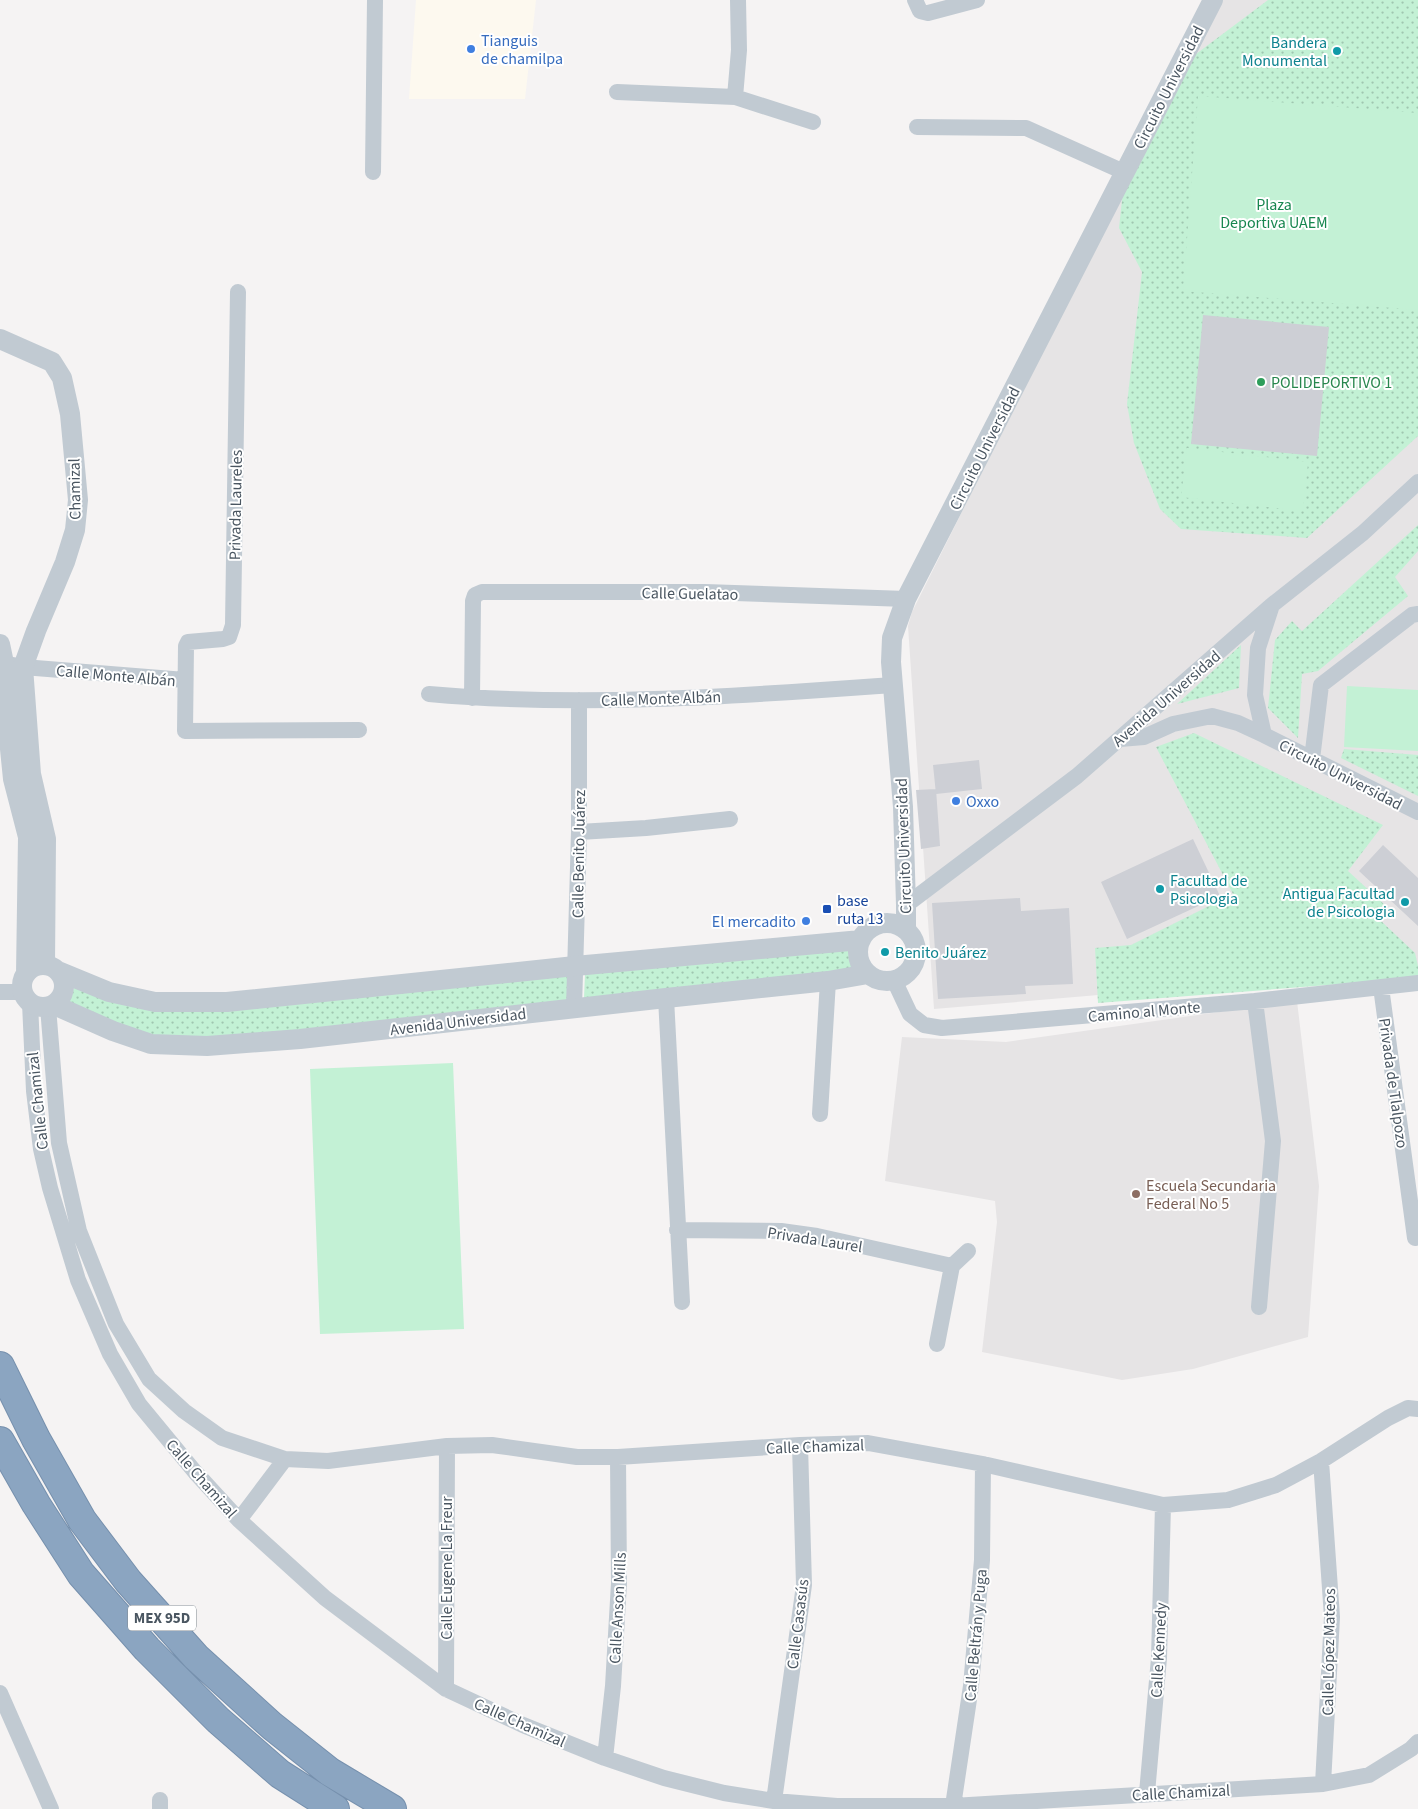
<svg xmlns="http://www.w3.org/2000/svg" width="1418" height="1809" font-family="'Source Sans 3',sans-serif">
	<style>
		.commercial { fill: #fdf9ef }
		.education { fill: #e6e4e5 }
		.grass { fill: url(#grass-dots) }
		.garden { fill: #c3f1d5 }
		.building { fill: #cdcfd5 }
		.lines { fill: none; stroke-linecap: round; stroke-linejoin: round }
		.motorway-casing { stroke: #7690ad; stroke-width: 30 }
		.minor { stroke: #c1cad2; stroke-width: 16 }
		.tertiary { stroke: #c1cad2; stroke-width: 20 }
		.motorway { stroke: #8ba5c1; stroke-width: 28 }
		.shop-dot { fill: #3f7fe0; stroke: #fff; stroke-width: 2 }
		.culture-dot { fill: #0f9aa8; stroke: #fff; stroke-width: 2 }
		.leisure-dot { fill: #2e9e5b; stroke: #fff; stroke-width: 2 }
		.transit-dot { fill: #1a4fb4; stroke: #fff; stroke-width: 2 }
		.education-dot { fill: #8d6e63; stroke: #fff; stroke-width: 2 }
		.labels { text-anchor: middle; stroke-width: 4; stroke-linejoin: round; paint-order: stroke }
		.shield { fill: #fff; stroke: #808990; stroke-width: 1 }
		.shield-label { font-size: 15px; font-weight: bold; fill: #4a5661 }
		.shop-label { font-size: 16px; fill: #366cbe; stroke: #fff; text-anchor: start }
		.culture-label { font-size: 16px; fill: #0d838f; stroke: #fff; text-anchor: end }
		.street-label { font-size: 16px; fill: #4a5661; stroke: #fff }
		.park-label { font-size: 16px; fill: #17864f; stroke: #fff }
		.leisure-label { font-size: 16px; fill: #27864d; stroke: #fff; text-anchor: start }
		.transit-label { font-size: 16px; fill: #164399; stroke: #fff; text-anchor: start }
		.education-label { font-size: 16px; fill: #785e54; stroke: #fff; text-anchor: start }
	</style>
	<defs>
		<pattern id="grass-dots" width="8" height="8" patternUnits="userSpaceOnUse" patternTransform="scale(1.25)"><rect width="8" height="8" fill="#c3f1d5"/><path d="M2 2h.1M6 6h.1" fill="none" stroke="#a0c6b0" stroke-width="1.8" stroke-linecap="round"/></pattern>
	</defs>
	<rect width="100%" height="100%" fill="#f5f3f3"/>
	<path class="commercial" d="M416 0H536L525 99H409Z"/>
	<path class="education" d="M1217 0H1418V968L934 1009 908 626 912 612Z
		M1297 1001 1319 1186 1308 1337 1193 1369 1122 1380 982 1352 997 1222 995 1201 885 1181 902 1037 1006 1042Z"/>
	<path class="grass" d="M1268 0H1418V436L1307 538 1181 529 1160 509 1134 443 1127 404 1142 272 1119 228 1123 191 1192 57Z
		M1418 525V551L1395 577 1408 596 1318 671 1302 674 1298 738 1268 708 1275 640 1292 621 1302 631Z
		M1241 645 1239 688 1177 704Z
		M1194 733 1383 825 1348 871 1386 906 1380 920 1415 953 1418 966V978L1098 1003 1095 948 1131 945 1233 894 1156 747Z
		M1344 749 1418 755V796L1341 758Z
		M851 946 853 970 584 998 585 974Z
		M569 974 567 1004 230 1039 148 1037 68 1004 75 985 148 1008Z"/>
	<path class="garden" d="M1198 96 1418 113V310L1183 291Z
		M1187 448 1308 462 1303 511 1181 497Z
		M1347 686 1418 690V751L1344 747Z
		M453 1063 464 1329 320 1334 310 1069Z"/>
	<path class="building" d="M1203 315 1329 327 1317 456 1191 444Z
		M979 760 982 789 936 794 933 765Z
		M936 789 940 846 921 849 916 790Z
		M1193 839 1220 896 1127 939 1101 882Z
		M1383 845 1418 878V926L1359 871Z
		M1020 898 1021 911 1069 908 1073 984 1025 986 1026 994 938 999 932 903Z"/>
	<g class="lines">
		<g class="motorway-casing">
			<path id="motorway" d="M0 1366 36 1439 82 1520 128 1581 196 1657 272 1726 330 1772 392 1809
				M0 1441 36 1504 81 1574 147 1649 218 1720 280 1774 335 1809"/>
		</g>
		<path class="minor" d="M915 0 920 11 928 13 977 0
			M617 92 735 97 813 122
			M735 97 739 50 738 0
			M917 127 1026 128 1124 172
			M373 172 375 0
			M238 292 233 625 229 637 223 639 188 642 186 646 185 731 359 730
			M13 665 23 667 185 680
			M429 694C583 708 739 696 892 685
			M472 698 473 601 475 595 482 592H705L906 599
			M1264 735 1255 695 1258 648 1272 605
			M1120 739 1144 737 1173 724 1212 716 1238 723 1264 735 1418 812
			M1312 759 1321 685 1412 615 1418 614
			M579 832 646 828 730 819
			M906 905 1077 776 1272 605 1363 533 1418 482
			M894 980 910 1014 924 1025 942 1028 1255 1001 1418 983
			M1381 987 1415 1238
			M0 992H23
			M666 998 682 1302
			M1255 1001 1273 1141 1259 1307
			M30 1003 34 1091 41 1149 50 1188 78 1280 110 1354 139 1404 195 1472 239 1520 325 1598 446 1689 523 1725 605 1758 664 1778 724 1793 774 1801 837 1806H953L1323 1784 1369 1775 1411 1749 1418 1742
			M48 1007 59 1143 79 1231 116 1324 149 1379 184 1411 222 1438 285 1459 328 1461 447 1446 492 1445 577 1457H618L800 1445 868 1443 983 1464 1163 1505 1228 1500 1276 1485 1321 1461 1388 1418 1408 1408 1418 1409
			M574 1008 579 832V700
			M820 1114 828 981
			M677 1230 781 1231 817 1236 952 1266
			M937 1344 952 1266 968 1251
			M1321 1461 1332 1617 1323 1784
			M239 1520 285 1459
			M446 1689 447 1446
			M0 1693 51 1809
			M605 1758 613 1686 619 1583 618 1457
			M1147 1793 1159 1658 1163 1505
			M160 1800V1809
			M774 1801 804 1585 800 1445
			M953 1806 971 1686 982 1560 983 1464"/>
		<path class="tertiary" d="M0 339 52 362 62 378 70 414 78 500 75 530 65 562 36 631 23 667 31 774 46 839 45 965
			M0 644 4 663 8 729 13 779 28 837 26 974
			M858 952a29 29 0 1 1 58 0a29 29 0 1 1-58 0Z
			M906 929V905L903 807 891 662 892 638 906 599C1010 400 1110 199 1213 0
			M22 986a21 21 0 1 1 42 0a21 21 0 1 1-42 0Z
			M58 971 109 992 155 1002H227L575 966 861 940
			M54 1005 113 1031 151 1044 207 1046 300 1039 666 998 828 981 868 974"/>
		<use href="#motorway" class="motorway"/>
	</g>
	<g class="shop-dot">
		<circle cx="471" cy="49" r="5"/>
		<circle cx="956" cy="801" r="5"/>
		<circle cx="806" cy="921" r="5"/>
	</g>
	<g class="culture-dot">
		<circle cx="1337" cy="51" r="5"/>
		<circle cx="1160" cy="889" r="5"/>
		<circle cx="1405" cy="902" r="5"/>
		<circle cx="885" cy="952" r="5"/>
	</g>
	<circle class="leisure-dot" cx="1261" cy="382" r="5"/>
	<rect class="transit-dot" x="822" y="904" width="10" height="10" rx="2.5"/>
	<circle class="education-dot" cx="1136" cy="1194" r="5"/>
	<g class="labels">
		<rect class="shield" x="128" y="1605.5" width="68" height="25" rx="4"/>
		<g class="shield-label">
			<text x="162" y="1623">MEX 95D</text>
		</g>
		<g class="shop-label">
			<text x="481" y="46">Tianguis<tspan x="481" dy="18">de chamilpa</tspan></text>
			<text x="966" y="807">Oxxo</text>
			<text x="796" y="927" text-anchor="end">El mercadito</text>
		</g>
		<g class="culture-label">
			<text x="1327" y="48">Bandera<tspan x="1327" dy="18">Monumental</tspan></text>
			<text x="1170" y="886" text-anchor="start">Facultad de<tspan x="1170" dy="18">Psicologia</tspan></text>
			<text x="1395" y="899">Antigua Facultad<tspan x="1395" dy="18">de Psicologia</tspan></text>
			<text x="895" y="958" text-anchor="start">Benito Juárez</text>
		</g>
		<g class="street-label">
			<text transform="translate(1168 87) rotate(-63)" y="6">Circuito Universidad</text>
			<text transform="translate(984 448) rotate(-63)" y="6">Circuito Universidad</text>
			<text transform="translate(74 489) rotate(-91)" y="6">Chamizal</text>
			<text transform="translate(235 505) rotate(-89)" y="6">Privada Laureles</text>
			<text transform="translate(690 593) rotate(1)" y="6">Calle Guelatao</text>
			<text transform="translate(116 675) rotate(5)" y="6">Calle Monte Albán</text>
			<text transform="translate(661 698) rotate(-2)" y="6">Calle Monte Albán</text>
			<text transform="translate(1166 698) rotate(-41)" y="6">Avenida Universidad</text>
			<text transform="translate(1341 774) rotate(27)" y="6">Circuito Universidad</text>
			<text transform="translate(903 846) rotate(-92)" y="6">Circuito Universidad</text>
			<text transform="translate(578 854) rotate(-89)" y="6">Calle Benito Juárez</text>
			<text transform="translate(1144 1011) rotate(-5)" y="6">Camino al Monte</text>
			<text transform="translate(458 1021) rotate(-7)" y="6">Avenida Universidad</text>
			<text transform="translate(1394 1083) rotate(82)" y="6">Privada de Tlalpozo</text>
			<text transform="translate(37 1101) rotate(-96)" y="6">Calle Chamizal</text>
			<text transform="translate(815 1239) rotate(9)" y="6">Privada Laurel</text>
			<text transform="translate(815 1446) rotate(-2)" y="6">Calle Chamizal</text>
			<text transform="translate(202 1478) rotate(49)" y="6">Calle Chamizal</text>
			<text transform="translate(446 1568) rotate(-90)" y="6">Calle Eugene La Freur</text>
			<text transform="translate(617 1608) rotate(-87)" y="6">Calle Anson Mills</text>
			<text transform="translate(797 1624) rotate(-83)" y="6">Calle Casasús</text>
			<text transform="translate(975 1635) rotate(-85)" y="6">Calle Beltrán y Puga</text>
			<text transform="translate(1158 1650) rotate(-87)" y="6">Calle Kennedy</text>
			<text transform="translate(1328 1652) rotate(-89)" y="6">Calle López Mateos</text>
			<text transform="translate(520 1722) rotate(24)" y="6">Calle Chamizal</text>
			<text transform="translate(1181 1792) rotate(-3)" y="6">Calle Chamizal</text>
		</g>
		<g class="park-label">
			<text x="1274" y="210">Plaza<tspan x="1274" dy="18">Deportiva UAEM</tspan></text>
		</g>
		<g class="leisure-label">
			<text x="1271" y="388">POLIDEPORTIVO 1</text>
		</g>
		<g class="transit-label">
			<text x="837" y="906">base<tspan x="837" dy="18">ruta 13</tspan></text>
		</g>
		<g class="education-label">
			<text x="1146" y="1191">Escuela Secundaria<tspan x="1146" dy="18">Federal No 5</tspan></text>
		</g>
	</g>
</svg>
